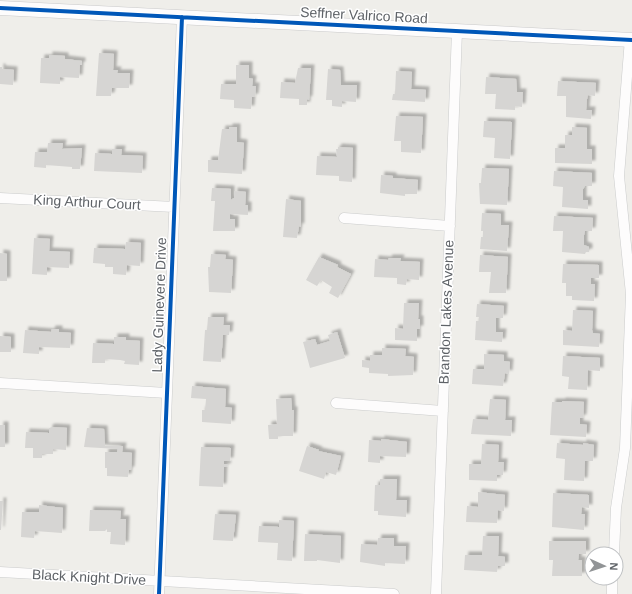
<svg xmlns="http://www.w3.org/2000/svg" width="632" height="594" font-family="Arial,sans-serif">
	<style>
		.building { fill: #d6d5d3; filter: url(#shadow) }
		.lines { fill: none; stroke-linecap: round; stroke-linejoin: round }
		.street-casing { stroke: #cbcccc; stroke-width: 11 }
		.secondary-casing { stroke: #cacacb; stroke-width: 15 }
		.street { stroke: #fdfcfc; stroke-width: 10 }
		.secondary { stroke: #fdfcfc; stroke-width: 14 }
		.cycleway-casing { stroke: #fff; stroke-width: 6 }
		.cycleway { stroke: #0057b8; stroke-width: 4 }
		.labels { text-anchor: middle; stroke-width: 3; stroke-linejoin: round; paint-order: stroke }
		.street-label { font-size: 14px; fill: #5f6368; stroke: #fff }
	</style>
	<defs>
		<filter id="shadow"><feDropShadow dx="3.5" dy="-3.5" stdDeviation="1" flood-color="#0004"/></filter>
	</defs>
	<rect width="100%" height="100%" fill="#efeeea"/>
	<path class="building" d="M99 53 114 54 113 70H118L117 73H130L129 88H112L111 96H96Z
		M49 55 65 56V59L82 61V65H80L79 78 60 77V84L40 83 41 58H49Z
		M236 65H249V78L253 79 252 86H256L255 97H252L251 109 234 108V100L220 99 221 84H236Z
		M0 67H2V69L14 70 13 85 0 84Z
		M298 68H311L309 100 307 99V105H299V99L280 98 281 82 295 83Z
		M328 69 340 70 341 85H357L356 102 342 101V107L332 106V100H326Z
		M396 71 412 72 411 89 426 90 425 102 392 100 393 94H395Z
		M486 77 516 79 517 92H523L522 107 515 106V110L495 109 496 94H485Z
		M558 81 596 83 595 96 588 95 587 99 586 110H592L591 119 566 117V96H557Z
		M396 116 423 117 421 153 401 152V141H394Z
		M484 121 512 122 510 159 494 158 495 138 483 137Z
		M229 127H237V142L244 143 242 174 208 172V160H218L222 129H229Z
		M572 127 587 128V149H592V164L555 163V148H565V135H572Z
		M48 143H63L62 149 82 148 80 169H72V167L46 165V168L34 167 35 152H47Z
		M338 147 353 148 352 182 339 181V176L316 175 317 156 337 157 336 149H338Z
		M112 149H122L121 155 143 156 142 173 94 171 95 153 112 154Z
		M482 168 509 169 507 205 480 204 479 183H481Z
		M554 171 592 173V186H585L583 189V200H588V209L562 207 563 187 553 186Z
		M381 175 393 176V178L418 180 417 194H405V196L380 193Z
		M212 188 231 189V200L234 198V191L246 192 245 205H248V215L230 214V219H235V231H213L215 201H211Z
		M286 199 301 201V227L299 226 297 238 283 237Z
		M482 213 501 214V225H509L507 251 480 249 481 237H483V231H481Z
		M554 216 593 218 592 231H585L584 235V245L589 247V252H586L585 254 562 252 563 231H553Z
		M34 238 50 239 49 251 70 252 69 268 47 267V275L32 274Z
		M126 242 141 243 140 266 127 265 126 275 113 274V267H105V264L93 263 94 248 125 249Z
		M0 253 7 254V281H0Z
		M211 254 226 255 225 259 233 260 231 293 209 292 208 267H210Z
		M480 255 508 257 506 293H489L491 272H479Z
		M319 257 338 265 337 267 351 274 338 298 329 293 332 287 321 280 317 286 306 280Z
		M389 258H401L400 261 420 262 419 280 407 279 406 285 397 284V278L374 277 375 259 388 260Z
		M563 264 599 265V278H591V284H595L594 301 572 300V296H566V283H562Z
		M404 303H419L418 319H420V329H417V341L395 340V328L403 329Z
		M477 304 504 306 503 318H496V332H503L502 342 475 340 476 321H479V317H476Z
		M573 310 593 311 592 330 593 333 600 334 599 347 563 345V330L572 331Z
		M208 317H224L223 325H230L229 335H223L221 362 203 361 205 330H207Z
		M52 329H59V332L71 333 70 348 39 347V354L23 353 25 330 51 332Z
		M337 332 345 358 310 368 303 342 315 339 317 345 330 341 328 335Z
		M0 336 11 337V352H0Z
		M114 337H126V340L140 341 139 365 124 364 125 361 120 360 105 359V363H92L93 343 114 344Z
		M382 348 406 349 405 356 414 357 413 375 388 376V374L369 373V368L362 367V360L370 361V355H382Z
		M484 354 504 355V361L510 362 509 374 505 373 503 386 472 384 473 369H484Z
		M563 356 600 358V371L588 370 587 390 568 389 569 377 562 376Z
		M192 386 226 389 225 407 232 408 231 424 202 422V410H205L206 399 191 398Z
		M291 398 292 410H294L293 436H278V439H269L268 425 277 424 276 399Z
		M490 399 506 400 505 420H512L511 436 471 434 473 419 488 420Z
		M562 401 584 402 583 418H580V424L587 425 586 437 550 435 552 402H562Z
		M0 425H5V447H0Z
		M52 427 67 428 66 450 53 449V454H42V458H33V448H25L26 432 49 433V428Z
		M87 428 104 429 105 446H123L122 452 132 453 131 470H129L128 477 107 476V468H105V452H117L118 449 84 447Z
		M381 439 407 442 406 457 380 456V463L368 462 369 440 381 441Z
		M557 443 583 445V443L594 445 593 461H585L584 481 564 480 565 459 556 458Z
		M482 444 499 445 498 462H504L503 475H497V481L469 480V464H481Z
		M307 446 319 450 318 451 341 456 336 475 326 472 324 479 299 471Z
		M201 447 231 448 230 461H224V464H228L227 467H224L223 487 199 486Z
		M380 479H397L396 500H407L406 517 378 515V511H374L375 485H380Z
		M478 492 505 495 504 511 498 510 497 523 466 522 467 506 478 507Z
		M553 493 589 495V508L582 507 581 514H585L584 530 552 527Z
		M0 501H3L1 530H0Z
		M39 505 63 508 62 533 35 531 34 538 21 537 22 512H39Z
		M90 510 121 511 120 519H126L125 545 110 544 111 532H107V529L105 531H89Z
		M215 514 236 515 233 541 213 540Z
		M279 520 294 521 292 561 277 560 278 543 258 542 259 526 279 527Z
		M305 534 341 536 340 563 317 560V561H304Z
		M483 536H499L498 556 505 557V566H498L497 572 464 570 465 555H482Z
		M378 538H394V546H406L405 564 385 563V566L360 562 361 544 377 545Z
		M549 541H586V554H579L578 560H582V576H552L553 560H549Z"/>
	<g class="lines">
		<g class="street-casing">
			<path id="street" d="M0 198 174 207
				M344 218 450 226
				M0 383 167 393
				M336 403 443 411
				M614 554 616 508 625 448 631 294 619 176 630 39
				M0 572 394 594
				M159 594 182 17
				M436 594 457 31
				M612 594V578"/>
		</g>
		<g class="secondary-casing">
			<path id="secondary" d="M0 8 632 40"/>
		</g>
		<use href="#street" class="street"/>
		<use href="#secondary" class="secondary"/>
		<g class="cycleway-casing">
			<path id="cycleway" d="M0 8 632 40
				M159 594 182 17"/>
		</g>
		<use href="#cycleway" class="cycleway"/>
	</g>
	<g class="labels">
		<g class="street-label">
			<text transform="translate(364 15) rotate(3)" y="5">Seffner Valrico Road</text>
			<text transform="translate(87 202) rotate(3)" y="5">King Arthur Court</text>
			<text transform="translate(159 305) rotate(-88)" y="5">Lady Guinevere Drive</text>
			<text transform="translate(446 312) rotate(-88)" y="5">Brandon Lakes Avenue</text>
			<text transform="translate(89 577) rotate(3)" y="5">Black Knight Drive</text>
		</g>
	</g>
	<g transform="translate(604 566) rotate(93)"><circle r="19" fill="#ffffff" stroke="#bfc1c3"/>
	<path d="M0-3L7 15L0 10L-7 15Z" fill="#919496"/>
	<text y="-6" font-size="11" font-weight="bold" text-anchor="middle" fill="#5f6368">N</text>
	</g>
</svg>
